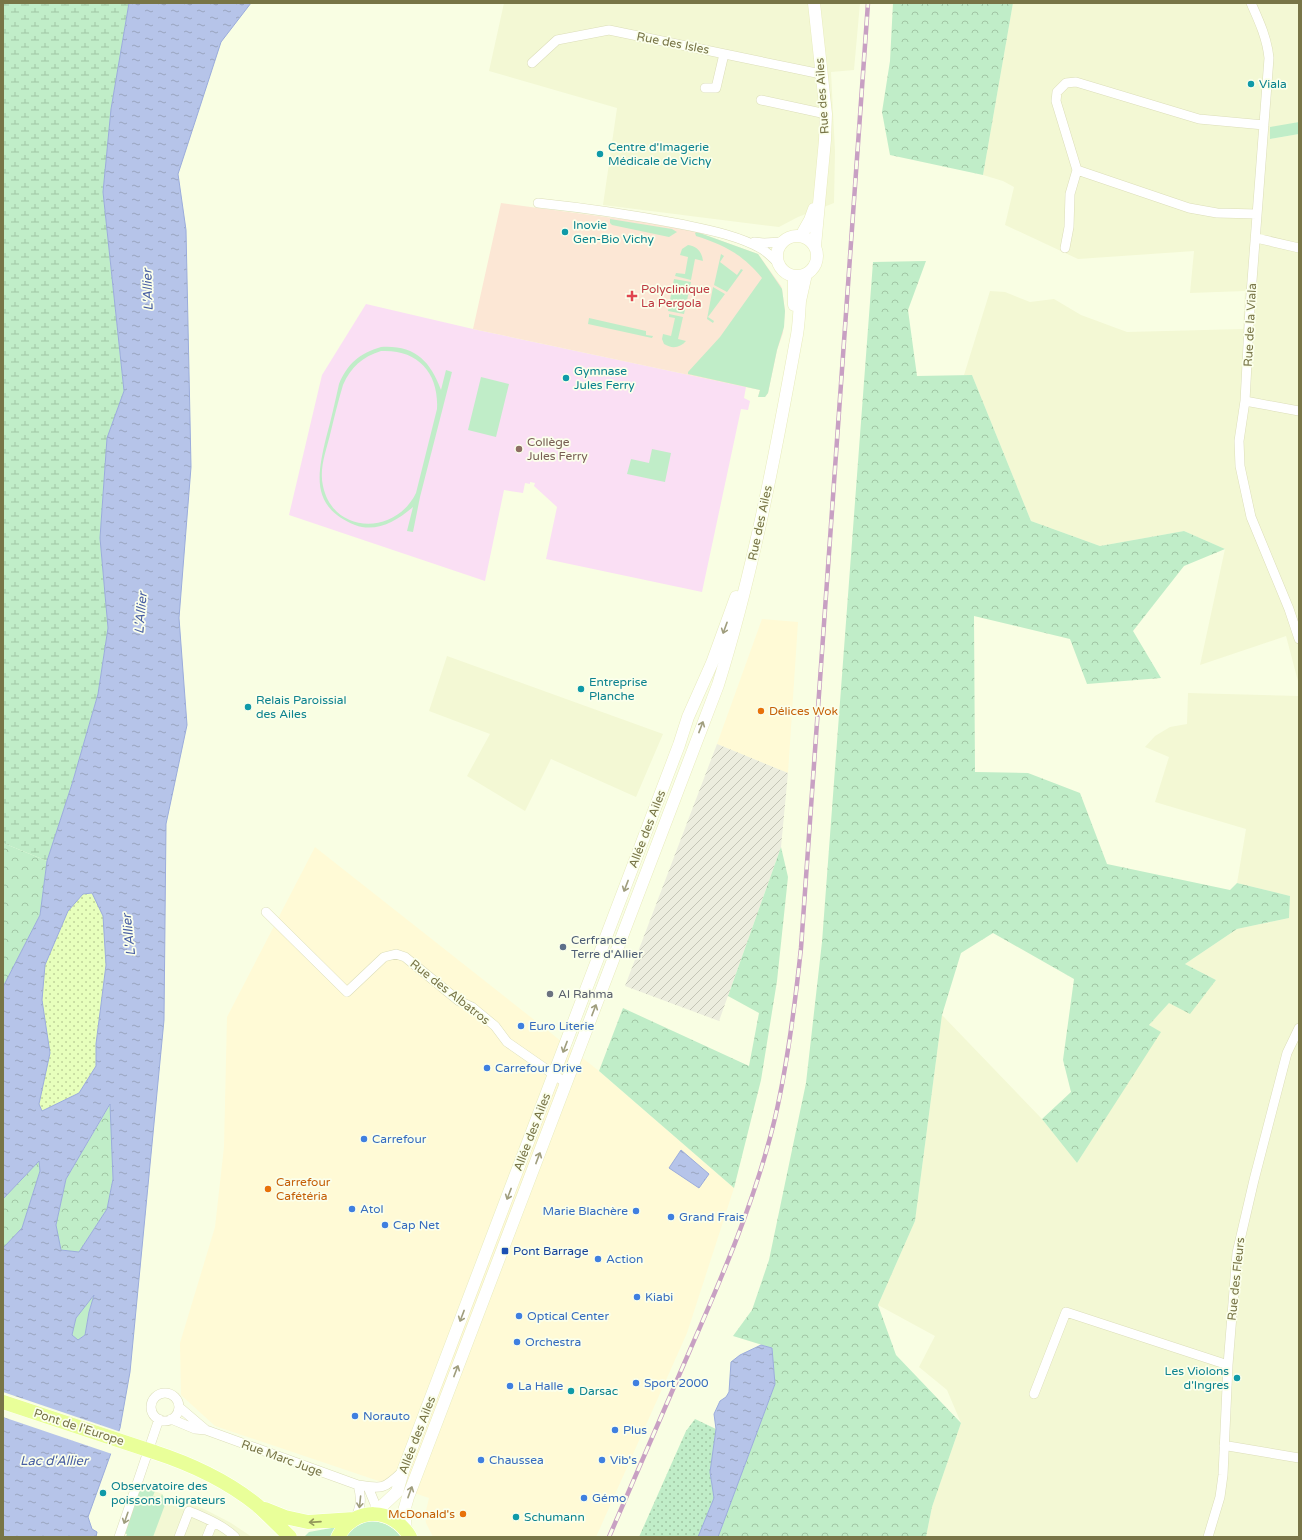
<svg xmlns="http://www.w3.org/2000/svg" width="1302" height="1540" font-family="'Varela Round',sans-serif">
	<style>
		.residential { fill: #f3f8d4 }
		.commercial { fill: #fffad6 }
		.industrial { fill: url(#industrial-furrows) }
		.education { fill: #fadff4 }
		.medical { fill: #fce7d5 }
		.green { fill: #c0edc8; fill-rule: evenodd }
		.forest { fill: url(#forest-crowns) }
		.wetland { fill: url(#wetland-marsh) }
		.sand { fill: url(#sand-dots) }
		.garden { fill: url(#garden-dots) }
		.water { fill: url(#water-ripples); stroke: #9bacdc; fill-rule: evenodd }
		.pier { fill: #f9fee3 }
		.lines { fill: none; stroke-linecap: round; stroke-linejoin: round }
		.minor-casing { stroke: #dcdeb9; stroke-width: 10 }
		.secondary-casing { stroke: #e8ebbd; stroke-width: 13 }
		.primary-casing { stroke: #fff; stroke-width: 15 }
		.minor { stroke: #fff; stroke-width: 9 }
		.secondary { stroke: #fff; stroke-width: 12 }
		.primary { stroke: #e9ff99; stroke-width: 14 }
		.rail-casing { stroke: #c8a0c3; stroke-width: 4.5 }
		.rail { stroke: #fbffeb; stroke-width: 3; stroke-dasharray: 9; stroke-linecap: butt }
		.primary-bridge-casing { stroke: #fff; stroke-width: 15; stroke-linecap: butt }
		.primary-bridge { stroke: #e9ff99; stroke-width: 14 }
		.oneway { stroke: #a09e7e }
		.oneway2 { stroke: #94985c }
		.culture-dot { fill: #0f9aa8; stroke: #fbffeb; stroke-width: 1.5 }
		.health-dot { fill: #e0444e; stroke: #fbffeb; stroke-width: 1.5 }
		.education-dot { fill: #8d6e63; stroke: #fbffeb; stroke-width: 1.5 }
		.food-dot { fill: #e8710a; stroke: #fbffeb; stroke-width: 1.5 }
		.service-dot { fill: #5c6f8a; stroke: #fbffeb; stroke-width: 1.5 }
		.worship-dot { fill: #6b7280; stroke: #fbffeb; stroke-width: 1.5 }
		.shop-dot { fill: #3f7fe0; stroke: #fbffeb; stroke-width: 1.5 }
		.transit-dot { fill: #1a4fb4; stroke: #fbffeb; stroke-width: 1.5 }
		.labels { text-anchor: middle; stroke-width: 3.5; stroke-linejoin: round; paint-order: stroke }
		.street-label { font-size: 12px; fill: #787547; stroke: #fbffeb }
		.culture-label { font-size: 12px; fill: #0d838f; stroke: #fbffeb; text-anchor: start }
		.health-label { font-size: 12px; fill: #be3a42; stroke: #fbffeb; text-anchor: start }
		.education-label { font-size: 12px; fill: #785e54; stroke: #fbffeb; text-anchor: start }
		.food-label { font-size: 12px; fill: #c56008; stroke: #fbffeb; text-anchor: start }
		.service-label { font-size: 12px; fill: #4e5e75; stroke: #fbffeb; text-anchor: start }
		.worship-label { font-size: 12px; fill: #5b616d; stroke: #fbffeb; text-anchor: start }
		.shop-label { font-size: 12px; fill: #366cbe; stroke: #fbffeb; text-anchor: start }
		.transit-label { font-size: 12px; fill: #164399; stroke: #fbffeb; text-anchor: start }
		.water-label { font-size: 13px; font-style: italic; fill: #475ea3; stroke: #fbffeb }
	</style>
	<defs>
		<pattern id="industrial-furrows" width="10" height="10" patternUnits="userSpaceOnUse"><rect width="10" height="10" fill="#ecedde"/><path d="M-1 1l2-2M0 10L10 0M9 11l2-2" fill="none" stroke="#c4c5b6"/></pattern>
		<pattern id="forest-crowns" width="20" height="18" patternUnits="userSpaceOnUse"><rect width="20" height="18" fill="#c0edc8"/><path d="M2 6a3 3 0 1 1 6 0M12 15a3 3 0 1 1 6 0" fill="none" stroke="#a1c5a4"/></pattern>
		<pattern id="wetland-marsh" width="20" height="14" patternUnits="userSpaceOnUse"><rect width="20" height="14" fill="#c0edc8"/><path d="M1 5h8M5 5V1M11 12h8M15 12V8" fill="none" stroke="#a1c5a4"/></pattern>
		<pattern id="sand-dots" width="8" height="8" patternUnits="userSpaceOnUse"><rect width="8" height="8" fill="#e7ffbc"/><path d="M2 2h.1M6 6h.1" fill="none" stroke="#c0d39b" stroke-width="1.8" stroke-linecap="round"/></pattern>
		<pattern id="garden-dots" width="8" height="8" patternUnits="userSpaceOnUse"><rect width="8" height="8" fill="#c0edc8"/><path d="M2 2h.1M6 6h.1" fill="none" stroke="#a1c5a4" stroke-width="1.8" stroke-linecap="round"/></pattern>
		<pattern id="water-ripples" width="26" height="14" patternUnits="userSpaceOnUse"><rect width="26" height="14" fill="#b6c4e9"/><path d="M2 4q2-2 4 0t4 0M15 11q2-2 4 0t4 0" fill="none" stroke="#99a4bf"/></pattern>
	</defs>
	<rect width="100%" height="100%" fill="#f9fee3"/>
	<path class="residential" d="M504 3H860L854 70 831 72 835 151 834 203 798 217 779 227 603 205 617 108 489 71Z
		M1013 3H1299V122L1270 128V139L1299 134V685L1286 636 1200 665 1225 549 1184 531 1100 546 1031 521 972 375H964L990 291 1005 292 1030 302 1054 299 1081 315 1127 332 1243 329 1245 291 1190 293 1194 251 1078 259 1005 225 1014 187 1003 181 983 175Z
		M447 656 663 734 636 797 551 759 525 811 467 776 490 734 429 711Z
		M1188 693 1299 696V1537H926L932 1507 961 1423 947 1390 919 1367 935 1336 878 1305 915 1221 942 1015 1042 1119 1077 1163 1160 1032 1149 1025 1169 1003 1216 980 1185 964 1237 929 1289 918 1290 896 1237 883 1246 829 1155 802 1169 757 1145 747 1155 736 1170 727 1187 724Z
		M140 1485 162 1494 166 1502 185 1510 188 1504 197 1506 208 1511 231 1523 252 1537H126L127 1534 124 1533Z"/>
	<path class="commercial" d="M762 619 798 622 788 773 717 744Z
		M315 847 599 1071 734 1188 687 1333 596 1537H433L426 1523 425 1515 429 1498 215 1426 181 1395 180 1343 215 1227 224 1147 227 1017Z"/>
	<path class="industrial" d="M717 744 788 773 781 847 719 1021 625 986Z"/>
	<path class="education" d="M366 304 473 329 746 387 744 398 750 401 748 410 741 409 702 592 546 559 557 507 534 486 535 483 530 482V484L525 483 523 493 504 490 485 581 289 515 322 375Z"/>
	<path class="medical" d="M501 203 644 222 697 232 758 254 781 286 782 289 785 311 783 333 777 350 768 393 765 397H758L760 390 741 386 473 329Z"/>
	<path class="green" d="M1299 122V134L1270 139V127Z
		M610 219 672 229 677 232 669 237 612 225 610 223Z
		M697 232 758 254 782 289 785 311 784 327 777 350 768 393 765 397H758L760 390 688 374V372L720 337 762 278C743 255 725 245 696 236L695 233Z
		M688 245C697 246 702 252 703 261L695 259 691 280 675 276 676 273 685 274 688 257 680 255 682 249Z
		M721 254 724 256 720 262 737 275 741 269 743 270 727 292 714 285Z
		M674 279 691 282 684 314 668 311Z
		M713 287 725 294 708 317 714 321 713 323 707 319Z
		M669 314 683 317 678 339 686 341C680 348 672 349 664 344L662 339 663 334 671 336 675 318 669 317Z
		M589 318 646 331V335L653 336 652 338 588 324Z
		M381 347C414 345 430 360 441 390L446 370 452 372 420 497 413 532 407 531 413 507C397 521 376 533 355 525 311 507 317 476 326 438 331 420 335 402 339 384 347 364 360 353 381 347ZM381 351C418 349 439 373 437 409L416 493C395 536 333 534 323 486 319 469 326 451 330 435 334 418 338 402 343 385 351 367 362 357 381 351Z
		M481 377 509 384 496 437 468 430Z
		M652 449 671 453 665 482 627 474 631 459 649 463Z
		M95 1294 89 1312 85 1335 78 1340 72 1335 76 1318Z
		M140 1485 155 1491 153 1496 160 1499 162 1494 166 1502 153 1537H126L127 1534 124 1533Z
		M371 1521C384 1522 393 1526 401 1537H345C353 1528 359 1523 371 1521Z
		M337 1527 331 1537H304L309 1532Z"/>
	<path class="forest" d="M893 3H1013L983 175 890 155 882 112 890 61Z
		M926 261 908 310 917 376 972 375 1031 521 1100 546 1184 531 1225 549 1184 566 1133 631 1161 678 1087 684 1070 639 974 616 975 772 1028 773 1080 793 1107 864 1230 890 1237 883 1290 896 1289 918 1237 929 1185 964 1216 980 1190 1014 1169 1003 1149 1025 1161 1032 1077 1163 1042 1119 1071 1092 1063 1060 1074 979 993 933 961 953 942 1015 915 1221 878 1305 896 1355 961 1423 932 1507 926 1537H718L775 1384 772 1348 733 1336 752 1310 769 1260 806 1083 822 942 873 262Z
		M3 843 47 861 40 915 3 987Z
		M781 847 788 877 777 981 761 1080 734 1188 599 1071 623 1008 749 1066 759 1013 728 996Z
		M111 1103 113 1179 107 1209 79 1252 60 1250 56 1225 66 1179Z
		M40 1160V1171L22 1228 3 1248V1199Z"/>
	<path class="wetland" d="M3 3H129L111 109 103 192 124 391 107 438 100 538 108 628 98 694 72 784 47 861 3 843Z"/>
	<path class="sand" d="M93 893 103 916 106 965 96 1044V1066L79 1093 42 1111 39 1104 50 1053 42 1000 45 965 68 911 83 894Z"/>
	<path class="garden" d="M695 1419 716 1429 710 1472 714 1498 698 1537H639L686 1431Z"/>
	<path class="water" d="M129 3H251L221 42 178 174 186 230 191 467 179 618 187 725 166 824 164 1020 130 1372 120 1428 88 1517 92 1529 97 1532 96 1537H3V1248L22 1228 40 1171 39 1161 3 1199V987L40 915 47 861 72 784 98 694 108 628 100 538 107 438 124 391 103 192 111 109ZM92 893 103 916 106 965 96 1044V1066L79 1093 42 1111 39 1104 50 1053 42 1000 45 965 68 911 83 894ZM110 1104 113 1179 107 1209 79 1252 61 1250 56 1225 66 1179ZM94 1295 89 1312 85 1335 78 1340 72 1335 76 1318Z
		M681 1150 709 1174 699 1188 669 1168Z
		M761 1345 772 1348 775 1384 718 1537H698L714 1498 710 1472 716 1429 714 1414 720 1401 726 1397 729 1392 731 1362 740 1355Z"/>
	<path class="pier" d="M3 1392 121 1432 112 1454 3 1417Z"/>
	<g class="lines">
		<g class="minor-casing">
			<path id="minor" d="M1251 3C1259 21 1267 38 1269 58L1250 307 1245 401 1239 441 1240 466 1251 517 1289 609 1299 639
				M532 63 557 40 609 30 821 74
				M705 88H716L724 54
				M761 100 826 114
				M538 203C586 208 633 215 680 224 708 230 737 235 762 249 768 253 773 258 778 263
				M1257 214 1217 213 1189 208 1077 170 1056 101 1057 92 1066 83 1076 82 1199 119 1264 125
				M1256 238 1299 248
				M754 242 764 243 782 242
				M1065 248 1069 227 1070 194 1077 170
				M1245 401 1299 411
				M266 912 347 992 384 957 396 954 405 957 459 1001 472 1007 495 1026 507 1042 566 1083
				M151 1407a14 14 0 1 1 28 0a14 14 0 1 1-28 0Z
				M1034 1394 1066 1312 1228 1365
				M179 1407 206 1430
				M171 1419 195 1429 206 1430 358 1485C383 1489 384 1489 402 1472
				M1224 1446H1228L1299 1458
				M368 1487 375 1504V1514
				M355 1519C361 1506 362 1499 358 1485
				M119 1537 159 1419
				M179 1537 189 1511C205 1518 223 1525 235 1537
				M207 1537 213 1522
				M1208 1537 1220 1497 1223 1475 1228 1365 1237 1253 1254 1180 1287 1053 1299 1028"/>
		</g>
		<g class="secondary-casing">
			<path id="secondary" d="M814 3 826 114 825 140 815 246
				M777 256a20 20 0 1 1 40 0a20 20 0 1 1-40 0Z
				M801 236 810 220 814 209
				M794 305V276
				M378 1514 382 1506 397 1492 403 1471 679 745 688 717 712 663 736 597
				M406 1530 404 1511 408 1497 718 685C753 573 775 456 796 340 799 327 799 314 800 301 802 292 804 283 806 274"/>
		</g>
		<g class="primary-casing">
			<path id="primary" d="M154 1452C191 1464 226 1480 257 1505 268 1515 279 1526 290 1537
				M265 1509 285 1517 308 1522 354 1519
				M338 1537C354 1506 393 1507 410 1537"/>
		</g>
		<use href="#minor" class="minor"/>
		<use href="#secondary" class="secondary"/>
		<use href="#primary" class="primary"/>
		<g class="rail-casing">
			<path id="rail" d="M609 1537C636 1475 663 1412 690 1350 723 1275 756 1198 775 1118 788 1062 795 1005 801 948L868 3"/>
		</g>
		<use href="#rail" class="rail"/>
		<g class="primary-bridge-casing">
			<path id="primary-bridge" d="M3 1402 154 1452"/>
		</g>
		<use href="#primary-bridge" class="primary-bridge"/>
	</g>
	<defs><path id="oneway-shaft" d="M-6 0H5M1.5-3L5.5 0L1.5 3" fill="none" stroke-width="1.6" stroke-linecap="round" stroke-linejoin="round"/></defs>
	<g class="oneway">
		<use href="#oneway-shaft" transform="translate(725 628) rotate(110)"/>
		<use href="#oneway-shaft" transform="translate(701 727) rotate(-69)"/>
		<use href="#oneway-shaft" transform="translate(626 886) rotate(111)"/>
		<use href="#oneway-shaft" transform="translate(594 1010) rotate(-69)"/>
		<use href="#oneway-shaft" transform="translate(565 1047) rotate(111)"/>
		<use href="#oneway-shaft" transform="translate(538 1158) rotate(-69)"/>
		<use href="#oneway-shaft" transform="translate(509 1194) rotate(111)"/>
		<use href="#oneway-shaft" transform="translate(462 1316) rotate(111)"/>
		<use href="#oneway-shaft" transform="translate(456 1371) rotate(-69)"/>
		<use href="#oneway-shaft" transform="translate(410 1492) rotate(-70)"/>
		<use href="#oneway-shaft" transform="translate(360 1502) rotate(96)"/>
		<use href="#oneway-shaft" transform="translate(126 1518) rotate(109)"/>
	</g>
	<use class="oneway2" href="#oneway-shaft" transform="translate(315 1522) rotate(176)"/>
	<g class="culture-dot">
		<circle cx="1251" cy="84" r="4"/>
		<circle cx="600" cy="154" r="4"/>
		<circle cx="565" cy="232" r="4"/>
		<circle cx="566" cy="378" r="4"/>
		<circle cx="581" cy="689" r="4"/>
		<circle cx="248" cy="707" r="4"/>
		<circle cx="1237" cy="1378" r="4"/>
		<circle cx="571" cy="1391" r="4"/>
		<circle cx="103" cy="1493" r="4"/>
		<circle cx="516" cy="1517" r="4"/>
	</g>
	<path class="health-dot" d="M630 290h4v4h4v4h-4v4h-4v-4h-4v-4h4z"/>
	<circle class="education-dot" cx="519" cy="449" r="4"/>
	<g class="food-dot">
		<circle cx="761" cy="711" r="4"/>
		<circle cx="268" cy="1189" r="4"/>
		<circle cx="463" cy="1514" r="4"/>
	</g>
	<circle class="service-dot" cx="563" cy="947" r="4"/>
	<circle class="worship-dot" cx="550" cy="994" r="4"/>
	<g class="shop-dot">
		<circle cx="521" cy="1026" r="4"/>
		<circle cx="487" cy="1068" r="4"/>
		<circle cx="364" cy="1139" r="4"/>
		<circle cx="352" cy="1209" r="4"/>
		<circle cx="636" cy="1211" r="4"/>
		<circle cx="671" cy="1217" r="4"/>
		<circle cx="385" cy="1225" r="4"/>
		<circle cx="598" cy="1259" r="4"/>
		<circle cx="637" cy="1297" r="4"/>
		<circle cx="519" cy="1316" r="4"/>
		<circle cx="517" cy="1342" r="4"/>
		<circle cx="636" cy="1383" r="4"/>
		<circle cx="510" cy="1386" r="4"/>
		<circle cx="355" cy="1416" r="4"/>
		<circle cx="615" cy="1430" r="4"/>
		<circle cx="481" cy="1460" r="4"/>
		<circle cx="602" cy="1460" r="4"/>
		<circle cx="584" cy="1498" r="4"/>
	</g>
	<rect class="transit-dot" x="501" y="1247" width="8" height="8" rx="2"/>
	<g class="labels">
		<g class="street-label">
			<text transform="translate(673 43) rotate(11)" y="4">Rue des Isles</text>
			<text transform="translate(822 96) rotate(-94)" y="4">Rue des Ailes</text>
			<text transform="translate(1250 325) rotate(-87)" y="4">Rue de la Viala</text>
			<text transform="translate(760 523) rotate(-78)" y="4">Rue des Ailes</text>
			<text transform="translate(647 829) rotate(-69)" y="4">Allée des Ailes</text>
			<text transform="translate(450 992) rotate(38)" y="4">Rue des Albatros</text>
			<text transform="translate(532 1132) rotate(-69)" y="4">Allée des Ailes</text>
			<text transform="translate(1236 1279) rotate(-84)" y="4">Rue des Fleurs</text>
			<text transform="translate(79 1427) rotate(18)" y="4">Pont de l'Europe</text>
			<text transform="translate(417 1435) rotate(-69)" y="4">Allée des Ailes</text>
			<text transform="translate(282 1458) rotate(20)" y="4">Rue Marc Juge</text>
		</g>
		<g class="culture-label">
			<text x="1259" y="88">Viala</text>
			<text x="608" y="151">Centre d'Imagerie<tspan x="608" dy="14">Médicale de Vichy</tspan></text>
			<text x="573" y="229">Inovie<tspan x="573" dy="14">Gen-Bio Vichy</tspan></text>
			<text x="574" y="375">Gymnase<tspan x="574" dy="14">Jules Ferry</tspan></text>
			<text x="589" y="686">Entreprise<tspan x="589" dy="14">Planche</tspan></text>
			<text x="256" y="704">Relais Paroissial<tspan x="256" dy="14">des Ailes</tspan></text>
			<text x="1229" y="1375" text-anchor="end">Les Violons<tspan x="1229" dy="14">d'Ingres</tspan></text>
			<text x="579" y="1395">Darsac</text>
			<text x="111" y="1490">Observatoire des<tspan x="111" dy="14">poissons migrateurs</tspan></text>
			<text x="524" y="1521">Schumann</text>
		</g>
		<g class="health-label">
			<text x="641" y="293">Polyclinique<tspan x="641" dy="14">La Pergola</tspan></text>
		</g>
		<g class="education-label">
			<text x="527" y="446">Collège<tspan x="527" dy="14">Jules Ferry</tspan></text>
		</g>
		<g class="food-label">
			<text x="769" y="715">Délices Wok</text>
			<text x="276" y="1186">Carrefour<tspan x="276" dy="14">Cafétéria</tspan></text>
			<text x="455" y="1518" text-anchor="end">McDonald's</text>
		</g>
		<g class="service-label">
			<text x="571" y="944">Cerfrance<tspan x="571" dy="14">Terre d'Allier</tspan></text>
		</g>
		<g class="worship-label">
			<text x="558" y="998">Al Rahma</text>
		</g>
		<g class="shop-label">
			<text x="529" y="1030">Euro Literie</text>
			<text x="495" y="1072">Carrefour Drive</text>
			<text x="372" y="1143">Carrefour</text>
			<text x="360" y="1213">Atol</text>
			<text x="628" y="1215" text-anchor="end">Marie Blachère</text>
			<text x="679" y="1221">Grand Frais</text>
			<text x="393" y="1229">Cap Net</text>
			<text x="606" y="1263">Action</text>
			<text x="645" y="1301">Kiabi</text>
			<text x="527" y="1320">Optical Center</text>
			<text x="525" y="1346">Orchestra</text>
			<text x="644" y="1387">Sport 2000</text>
			<text x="518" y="1390">La Halle</text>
			<text x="363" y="1420">Norauto</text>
			<text x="623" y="1434">Plus</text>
			<text x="489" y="1464">Chaussea</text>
			<text x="610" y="1464">Vib's</text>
			<text x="592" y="1502">Gémo</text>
		</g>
		<g class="transit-label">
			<text x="513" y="1255">Pont Barrage</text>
		</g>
		<g class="water-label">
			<text transform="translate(147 290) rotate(-92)" y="5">L'Allier</text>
			<text transform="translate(140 613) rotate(-85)" y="5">L'Allier</text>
			<text transform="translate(128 935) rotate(-96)" y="5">L'Allier</text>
			<text x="54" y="1465">Lac d'Allier</text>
		</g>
	</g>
	<rect width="1302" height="1540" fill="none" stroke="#787547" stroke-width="8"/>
</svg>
